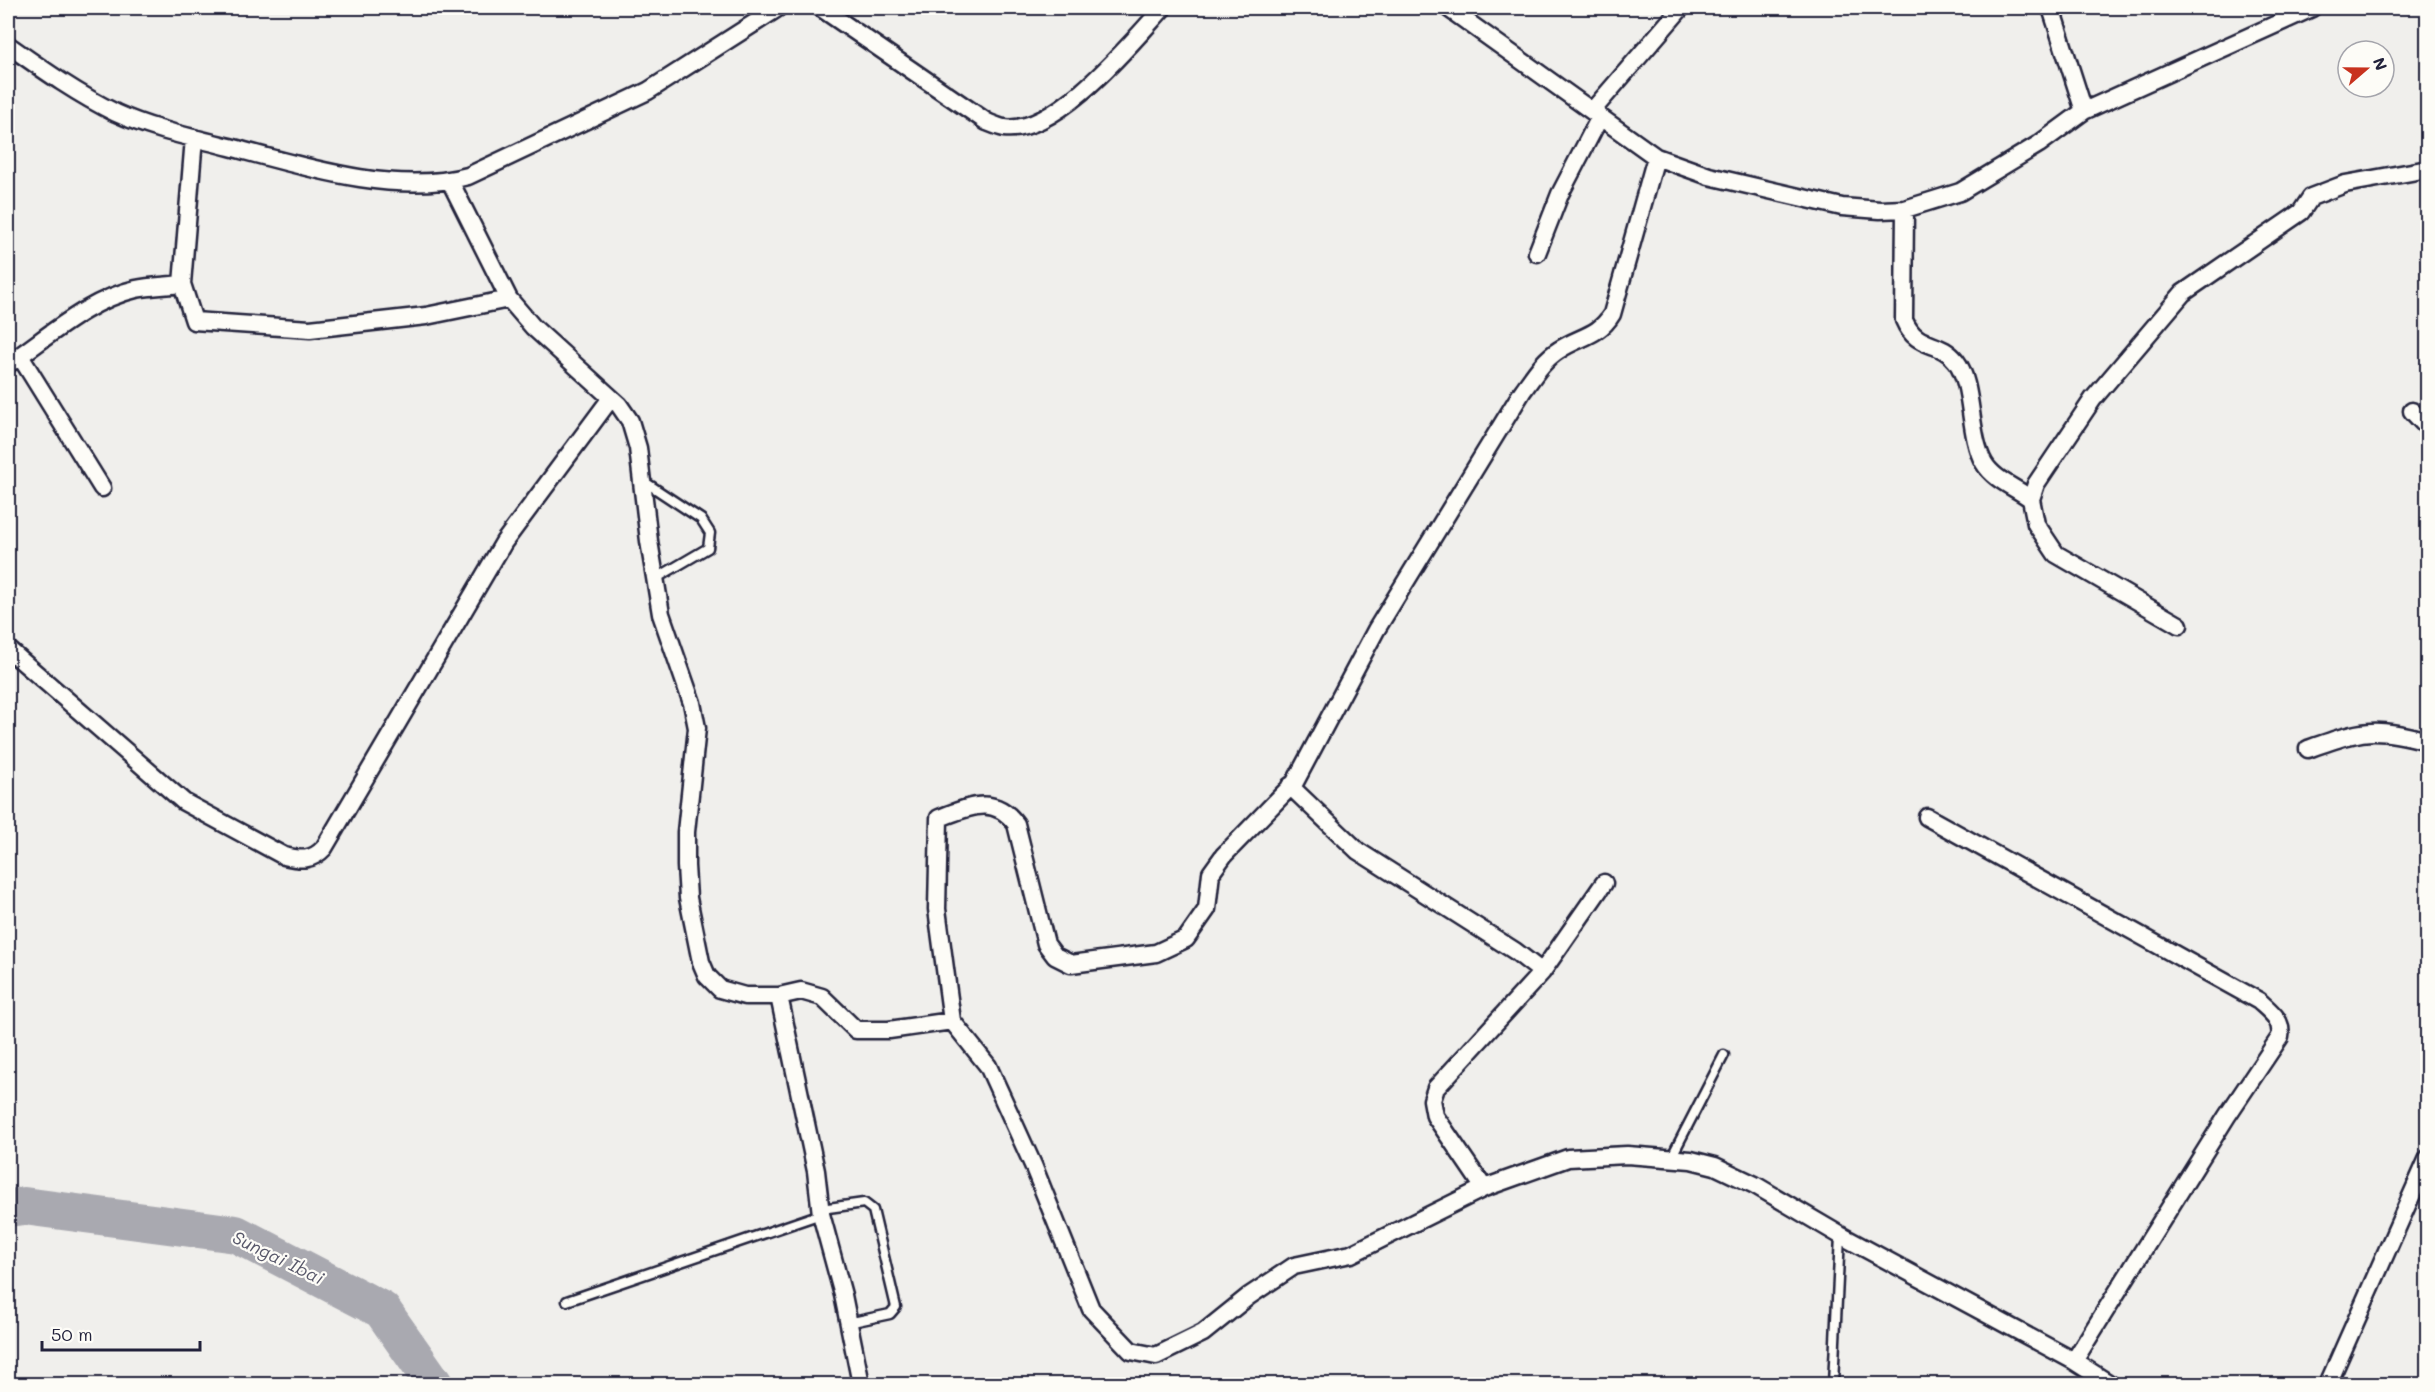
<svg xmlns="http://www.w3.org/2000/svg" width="2435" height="1392" font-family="Mali,sans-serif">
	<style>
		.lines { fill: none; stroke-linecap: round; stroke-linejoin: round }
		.river { stroke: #a9a9b0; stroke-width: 38 }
		.service-casing { stroke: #22223b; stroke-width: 13 }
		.minor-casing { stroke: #22223b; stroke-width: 21 }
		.service { stroke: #fdfcf7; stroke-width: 8 }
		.minor { stroke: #fdfcf7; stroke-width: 16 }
		.labels { text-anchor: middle; stroke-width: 4.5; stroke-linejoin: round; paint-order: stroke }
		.water-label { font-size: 18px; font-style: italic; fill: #58586a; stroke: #fdfcf7 }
	</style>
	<rect width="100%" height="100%" fill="#f0efec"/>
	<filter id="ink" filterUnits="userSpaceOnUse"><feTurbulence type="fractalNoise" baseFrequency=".0167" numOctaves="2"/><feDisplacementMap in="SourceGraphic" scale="12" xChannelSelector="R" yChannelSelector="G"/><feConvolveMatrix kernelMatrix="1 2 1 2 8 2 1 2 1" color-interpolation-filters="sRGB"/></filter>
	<g filter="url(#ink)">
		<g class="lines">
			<path class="river" d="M8 1208 24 1206 236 1234 382 1310 434 1384"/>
			<g class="service-casing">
				<path id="service" d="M642 480 701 519 710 533 708 548 655 579
					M1671 1158 1724 1055
					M821 1209 864 1203 873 1210 896 1307 890 1314 848 1323
					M567 1301 821 1214
					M1833 1384 1840 1236"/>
			</g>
			<g class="minor-casing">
				<path id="minor" d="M821 8 987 122C992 124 999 127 1004 128 1056 135 1131 43 1163 8
					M1448 8 1656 157 1709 176 1842 207 1880 210 1905 209 1960 192 2039 144 2084 111 2312 8
					M2051 8 2084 111
					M8 45C42 69 77 94 116 113 153 130 191 137 230 147 301 166 395 196 468 176L648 91 778 8
					M1592 111 1681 8
					M194 138 182 284 194 321 310 329 426 316 509 299
					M450 181 509 299 533 327 619 405 630 421 638 448 649 541 661 614 692 703 697 728 686 832V866L688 898 701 962 707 976 720 989 745 996H779L801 991 822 997 856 1030H889L952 1021 988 1066 1033 1165 1091 1309 1131 1351 1156 1356 1203 1333 1249 1296 1294 1266 1351 1254 1484 1188 1568 1158 1627 1155 1691 1160 1715 1166 1755 1185 1840 1235 2074 1361 2110 1384
					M1905 209 1904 320C1917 351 1939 339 1956 361 1974 384 1968 435 1984 463 1994 480 2015 487 2031 499
					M1537 253 1560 194 1600 117
					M20 356 102 488
					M8 364C48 337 88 300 136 289 151 286 167 286 182 284
					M2412 411 2428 428
					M2179 625 2056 554 2036 524 2031 499 2036 484 2093 399 2183 293 2301 212 2311 197 2345 184 2428 169
					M8 649 184 802 284 856C301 860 312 861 324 848L504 542 611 398
					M2308 749C2362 730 2372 726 2428 741
					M1290 786 1358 851 1515 951 1542 972
					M1927 817 2259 1001C2271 1012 2283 1020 2280 1037L2227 1116 2074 1361
					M779 996 816 1171 821 1214 843 1295 861 1384
					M952 1021 937 909 939 818C969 807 994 794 1016 824L1046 944 1055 956 1071 964 1156 953 1186 939 1207 909 1211 873 1224 855 1295 782 1376 630 1522 392C1533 377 1543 360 1559 350 1580 336 1598 337 1612 314L1656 157
					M1484 1188 1435 1116 1432 1100 1436 1088 1542 972 1604 883
					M2328 1384 2428 1158"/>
			</g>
			<use href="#service" class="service"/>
			<use href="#minor" class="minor"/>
		</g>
	</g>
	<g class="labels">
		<g class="water-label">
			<text transform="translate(278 1258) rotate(26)" y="6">Sungai Ibai</text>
		</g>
	</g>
	<rect width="2435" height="1392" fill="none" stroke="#fdfcf7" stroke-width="30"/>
	<rect x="15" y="15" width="2405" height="1362" fill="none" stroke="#22223b" stroke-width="2" filter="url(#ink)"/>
	<g transform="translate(2366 69) rotate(70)"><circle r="28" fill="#fdfcf7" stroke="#a5a5ac" stroke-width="1.5"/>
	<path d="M0-4.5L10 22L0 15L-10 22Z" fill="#c8321e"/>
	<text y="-9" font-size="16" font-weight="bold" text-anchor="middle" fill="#22223b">N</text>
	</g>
	<path d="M42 1341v9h158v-9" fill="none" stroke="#22223b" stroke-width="3"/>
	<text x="51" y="1341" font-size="18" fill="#22223b" stroke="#fdfcf7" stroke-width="4.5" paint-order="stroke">50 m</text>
</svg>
